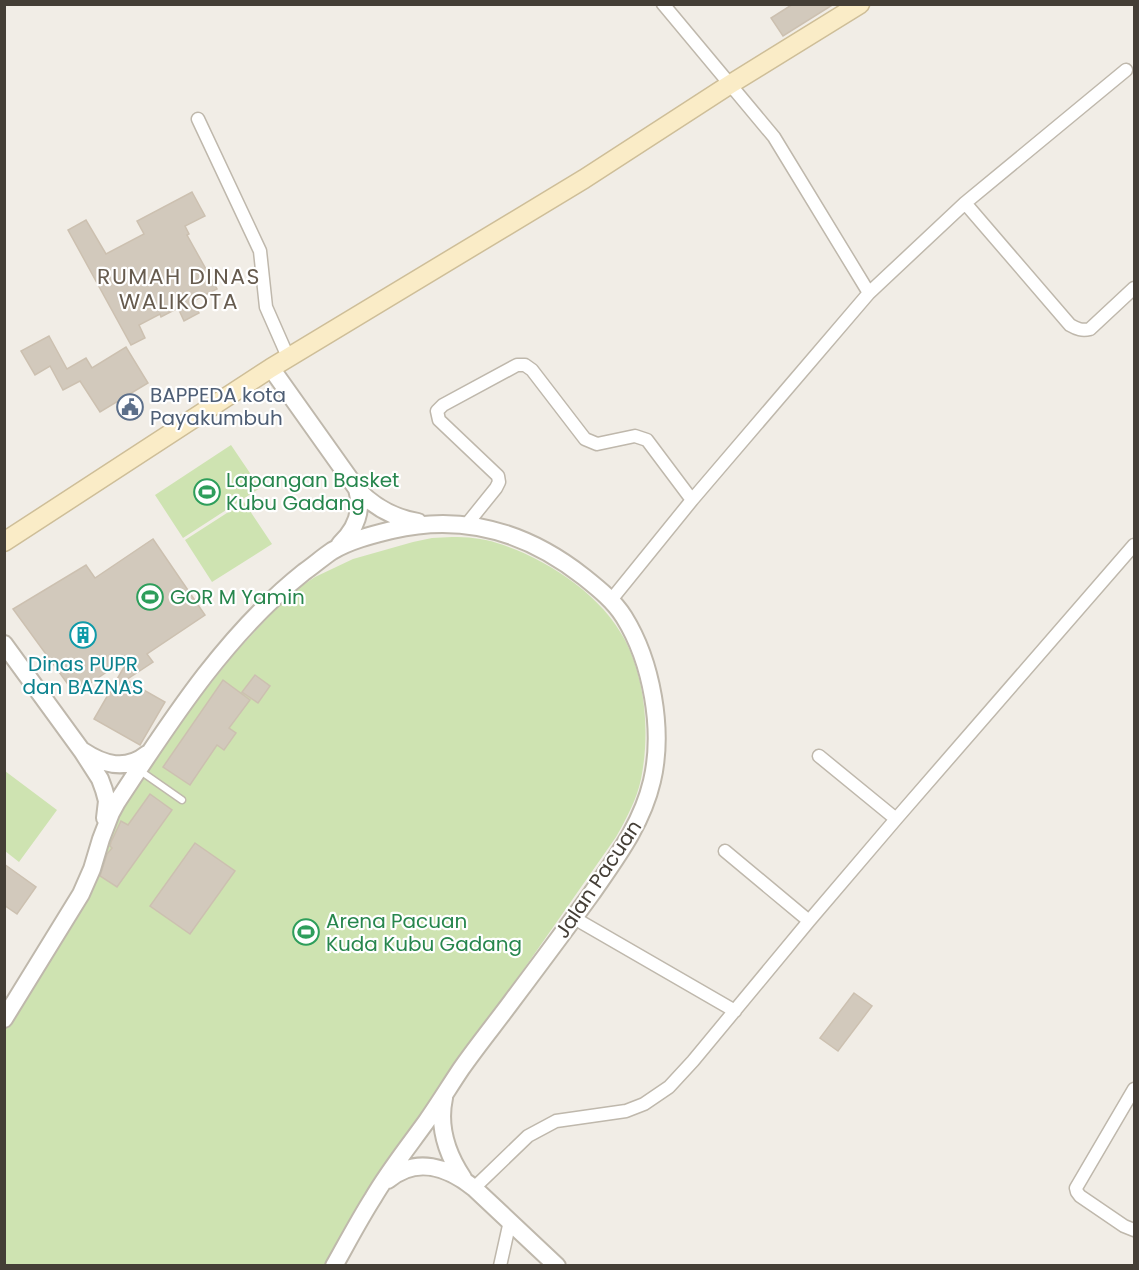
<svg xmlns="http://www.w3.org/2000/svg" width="1139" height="1270" font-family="Poppins,sans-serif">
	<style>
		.green { fill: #cee3b1 }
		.building { fill: #d2c9bc; stroke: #ccc0b0; stroke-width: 1.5 }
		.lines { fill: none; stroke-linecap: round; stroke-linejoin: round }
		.service-casing { stroke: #bfb8ac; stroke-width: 9 }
		.minor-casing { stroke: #bfb8ac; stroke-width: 15 }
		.tertiary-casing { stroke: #bfb8ac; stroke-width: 20 }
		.secondary-casing { stroke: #cebe98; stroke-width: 21 }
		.service { stroke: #fff; stroke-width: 6 }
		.minor { stroke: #fff; stroke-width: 12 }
		.tertiary { stroke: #fff; stroke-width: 16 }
		.secondary { stroke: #faecc7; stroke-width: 18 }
		.labels { text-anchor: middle; stroke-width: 4.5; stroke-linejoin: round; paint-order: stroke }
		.service-label { font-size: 20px; fill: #4e5e75; stroke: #fff; text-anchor: start }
		.leisure-label { font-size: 20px; fill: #27864d; stroke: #fff; text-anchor: start }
		.culture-label { font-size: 20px; fill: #0d838f; stroke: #fff }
		.street-label { font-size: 20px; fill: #443e36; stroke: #fff }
		.quarter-label { font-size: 22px; letter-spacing: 1.5px; fill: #665b4e; stroke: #fff }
	</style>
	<rect width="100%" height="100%" fill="#f1ede6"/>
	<path class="green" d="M231 445 260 488 183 538 155 495Z
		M244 502 272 544 212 582 185 540Z
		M452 537C467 537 482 538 497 543 546 558 601 594 625 640 646 681 650 734 641 779 637 799 626 819 616 837L373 1185 345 1229 325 1265 5 1266V1021L114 824 154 761 199 698 235 653 282 602 297 589 315 577 353 559 413 542 432 538Z
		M5 771 57 810 19 862 5 851Z"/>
	<path class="building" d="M793 4H834L783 36 771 18Z
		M192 192 205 216 185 226 189 234 187 235 217 289 193 301 199 313 184 321 178 308 161 317 160 314 139 325 145 338 131 345 68 230 86 220 106 254 144 234 137 221Z
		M49 336 67 369 86 358 92 368 126 347 148 383 100 412 80 381 63 390 50 366 35 375 21 351Z
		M153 539 205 615 147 654 153 662 126 680 165 702 140 745 94 719 131 655 75 694 13 609 86 565 95 578Z
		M255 675 270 686 258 703 242 692Z
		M223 680 250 700 229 728 236 733 224 750 217 745 190 785 163 767Z
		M150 794 172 810 117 887 100 876 107 854 112 848 110 846 111 842 121 821 128 825Z
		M195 843 235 871 190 934 150 906Z
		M4 864 36 887 17 914 4 905Z
		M854 993 872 1006 838 1051 820 1038Z"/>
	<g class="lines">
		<g class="service-casing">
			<path id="service" d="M139 770 182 800"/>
		</g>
		<g class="minor-casing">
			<path id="minor" d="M663 4 774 137 869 293
				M198 119 260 251 266 307 288 357
				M965 203 1126 70
				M467 524 496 488 499 482 498 476 439 420 437 411 443 405 517 365H525L532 370 585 439 597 444 635 436 647 440 692 500
				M611 600 692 500 869 293 965 203 1070 325C1077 329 1082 331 1090 329L1134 288
				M819 756 896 819
				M725 851 809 921
				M574 918 735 1011
				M1134 1089 1076 1188 1077 1192 1080 1196 1124 1226 1134 1230
				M474 1188 528 1136 556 1121 626 1111 644 1104 669 1087 693 1061 809 921 896 819 1134 545
				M500 1266 510 1221"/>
		</g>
		<g class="tertiary-casing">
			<path id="tertiary" d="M271 368 357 489C373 506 394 518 418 522
				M340 544C356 529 363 510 357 489
				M4 644 82 751 100 779 104 790 107 801 105 818
				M83 751C104 765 126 771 147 754
				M4 1019 81 894 92 869 101 839 111 813 117 802C171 720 226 634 304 572 314 565 323 557 332 551 351 540 372 535 392 530 464 513 527 532 584 577 599 589 614 601 624 617 652 662 664 730 652 781 642 824 616 858 592 893 566 929 539 965 512 1001 495 1024 477 1046 461 1069 449 1087 438 1105 426 1122 408 1147 388 1172 373 1198 359 1220 347 1243 334 1266
				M444 1098C438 1126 447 1154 463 1178
				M388 1180C416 1156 448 1167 474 1188L557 1266"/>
		</g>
		<g class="secondary-casing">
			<path id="secondary" d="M4 542 271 368 584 179 729 85 860 4"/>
		</g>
		<use href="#service" class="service"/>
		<use href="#minor" class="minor"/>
		<use href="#tertiary" class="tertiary"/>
		<use href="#secondary" class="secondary"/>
	</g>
	<defs>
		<g id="civic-ring" transform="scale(1.35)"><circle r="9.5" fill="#fff" stroke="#5c6f8a" stroke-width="1.5"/><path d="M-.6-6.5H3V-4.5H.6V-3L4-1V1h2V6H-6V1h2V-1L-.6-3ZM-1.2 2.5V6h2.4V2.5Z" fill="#5c6f8a"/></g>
		<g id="stadium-ring" transform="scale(1.35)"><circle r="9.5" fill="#fff" stroke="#2e9e5b" stroke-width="1.5"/><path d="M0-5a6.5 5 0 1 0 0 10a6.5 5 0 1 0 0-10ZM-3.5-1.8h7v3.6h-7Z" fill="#2e9e5b"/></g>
		<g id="building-ring" transform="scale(1.35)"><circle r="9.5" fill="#fff" stroke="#0f9aa8" stroke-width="1.5"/><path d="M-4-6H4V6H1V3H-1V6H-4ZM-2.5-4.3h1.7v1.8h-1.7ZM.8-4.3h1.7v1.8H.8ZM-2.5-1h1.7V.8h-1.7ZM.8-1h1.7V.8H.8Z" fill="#0f9aa8"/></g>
	</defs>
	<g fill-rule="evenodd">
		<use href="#civic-ring" x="130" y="407"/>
		<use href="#stadium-ring" x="207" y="492"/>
		<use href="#stadium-ring" x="150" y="597"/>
		<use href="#building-ring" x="83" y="635"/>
		<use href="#stadium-ring" x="306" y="932"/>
	</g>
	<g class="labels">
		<g class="service-label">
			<text x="150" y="402">BAPPEDA kota<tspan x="150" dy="23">Payakumbuh</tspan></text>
		</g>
		<g class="leisure-label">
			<text x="226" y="487">Lapangan Basket<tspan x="226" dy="23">Kubu Gadang</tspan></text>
			<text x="170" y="604">GOR M Yamin</text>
			<text x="326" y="928">Arena Pacuan<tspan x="326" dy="23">Kuda Kubu Gadang</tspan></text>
		</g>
		<g class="culture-label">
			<text x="83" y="671">Dinas PUPR<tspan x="83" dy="23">dan BAZNAS</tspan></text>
		</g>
		<g class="street-label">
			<text transform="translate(598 879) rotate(-56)" y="7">Jalan Pacuan</text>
		</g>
		<g class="quarter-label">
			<text x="179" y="284">RUMAH DINAS<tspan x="179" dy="25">WALIKOTA</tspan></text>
		</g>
	</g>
	<rect width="1139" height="1270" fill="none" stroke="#443e36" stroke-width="12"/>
</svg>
